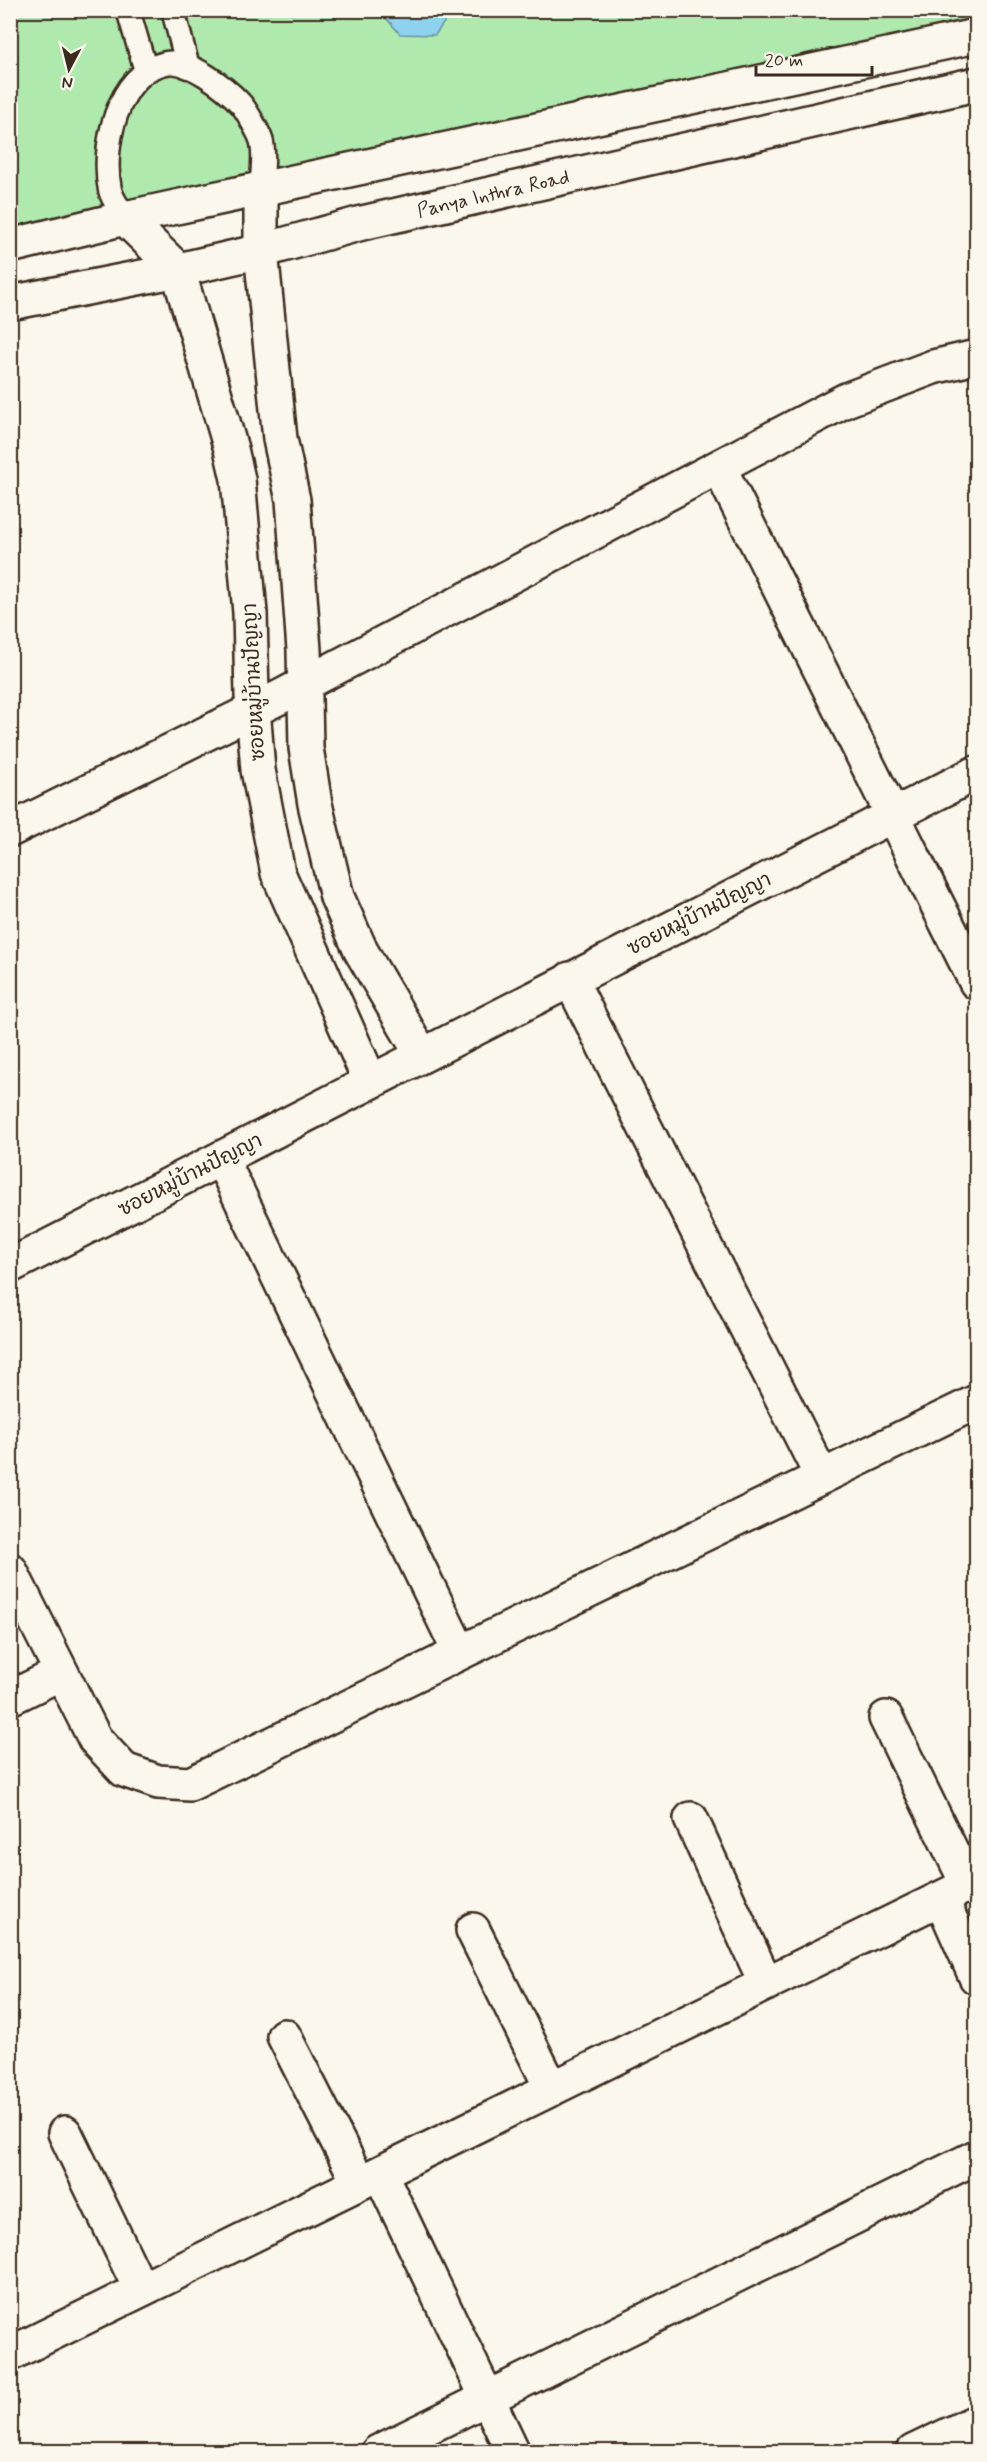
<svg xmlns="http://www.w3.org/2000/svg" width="987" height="2462" font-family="Mynerve,'Playpen Sans Thai',sans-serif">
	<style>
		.green { fill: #afe9ae; stroke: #758a66; stroke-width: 1.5 }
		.water { fill: #8fd2f0; stroke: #6d8f9c; stroke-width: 1.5 }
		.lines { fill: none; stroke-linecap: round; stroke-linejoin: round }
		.service-casing { stroke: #3b2a1e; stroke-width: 27 }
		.minor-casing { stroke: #3b2a1e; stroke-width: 38 }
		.secondary-casing { stroke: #3b2a1e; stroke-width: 38 }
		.service { stroke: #fbf7ec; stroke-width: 22 }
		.minor { stroke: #fbf7ec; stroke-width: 33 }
		.secondary { stroke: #fbf7ec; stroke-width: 33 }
		.labels { text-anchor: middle; stroke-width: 6; stroke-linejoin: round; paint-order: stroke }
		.street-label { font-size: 20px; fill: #3b2a1e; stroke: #fbf7ec }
	</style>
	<rect width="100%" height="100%" fill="#fbf7ec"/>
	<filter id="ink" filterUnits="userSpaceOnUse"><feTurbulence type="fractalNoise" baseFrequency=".0167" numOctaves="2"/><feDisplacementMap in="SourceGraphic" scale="12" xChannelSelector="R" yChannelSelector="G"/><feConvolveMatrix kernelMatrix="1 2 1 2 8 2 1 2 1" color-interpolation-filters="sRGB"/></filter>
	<g filter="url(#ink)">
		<path class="green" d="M976 10V17L348 159 11 238 10 11Z"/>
		<path class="water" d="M380 11V10L452 11 435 35 400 34Z"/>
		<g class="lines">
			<g class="service-casing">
				<path id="service" d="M128 10 146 71
					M173 10 188 67
					M125 218C120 209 112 199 110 190 101 148 117 73 166 63 188 58 226 88 240 103 246 109 261 136 262 143 265 157 262 175 261 189"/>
			</g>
			<g class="minor-casing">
				<path id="minor" d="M261 189V251L280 439 293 500 304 650 306 748 315 804 337 897 361 951 422 1055
					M125 218 178 270 231 449 238 479 250 613 252 696 258 770 278 873 370 1081
					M719 467 976 982
					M10 830 278 698 846 400 933 367 976 357
					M570 979 822 1477
					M221 1158 460 1653
					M10 1266 976 773
					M10 1570 95 1739 124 1770 158 1782 190 1784 976 1402
					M10 1698 61 1673
					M886 1718 968 1885
					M691 1819 766 1984
					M941 1898 976 1977
					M473 1930 552 2089
					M284 2036 359 2183
					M65 2133 141 2290
					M380 2173 513 2452
					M10 2354 976 1881
					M378 2452 976 2157
					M913 2452 976 2422"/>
			</g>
			<g class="secondary-casing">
				<path id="secondary" d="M10 246 125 218 976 36
					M10 303 178 270 261 251 362 223 976 84"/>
			</g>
			<use href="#service" class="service"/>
			<use href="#minor" class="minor"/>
			<use href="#secondary" class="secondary"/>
		</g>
	</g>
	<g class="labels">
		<g class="street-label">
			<text transform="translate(493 193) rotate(-13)" y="7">Panya Inthra Road</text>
			<text transform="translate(253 682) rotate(-93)" y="7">ซอยหมู่บ้านปัญญา</text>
			<text transform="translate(699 913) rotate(-27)" y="7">ซอยหมู่บ้านปัญญา</text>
			<text transform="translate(190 1174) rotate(-27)" y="7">ซอยหมู่บ้านปัญญา</text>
		</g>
	</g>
	<rect width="987" height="2462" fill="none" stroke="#fbf7ec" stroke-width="36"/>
	<rect x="18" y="18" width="951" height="2426" fill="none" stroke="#3b2a1e" stroke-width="2" filter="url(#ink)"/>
	<g transform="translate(69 69) rotate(187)" stroke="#fbf7ec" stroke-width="4.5" paint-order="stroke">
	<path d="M0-4.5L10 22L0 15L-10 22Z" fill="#3b2a1e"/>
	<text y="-9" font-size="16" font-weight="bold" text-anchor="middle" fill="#3b2a1e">N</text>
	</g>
	<path d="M756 66v9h116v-9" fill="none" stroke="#3b2a1e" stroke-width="3"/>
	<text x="765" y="66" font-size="18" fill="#3b2a1e" stroke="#fbf7ec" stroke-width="4.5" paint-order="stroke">20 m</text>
</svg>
